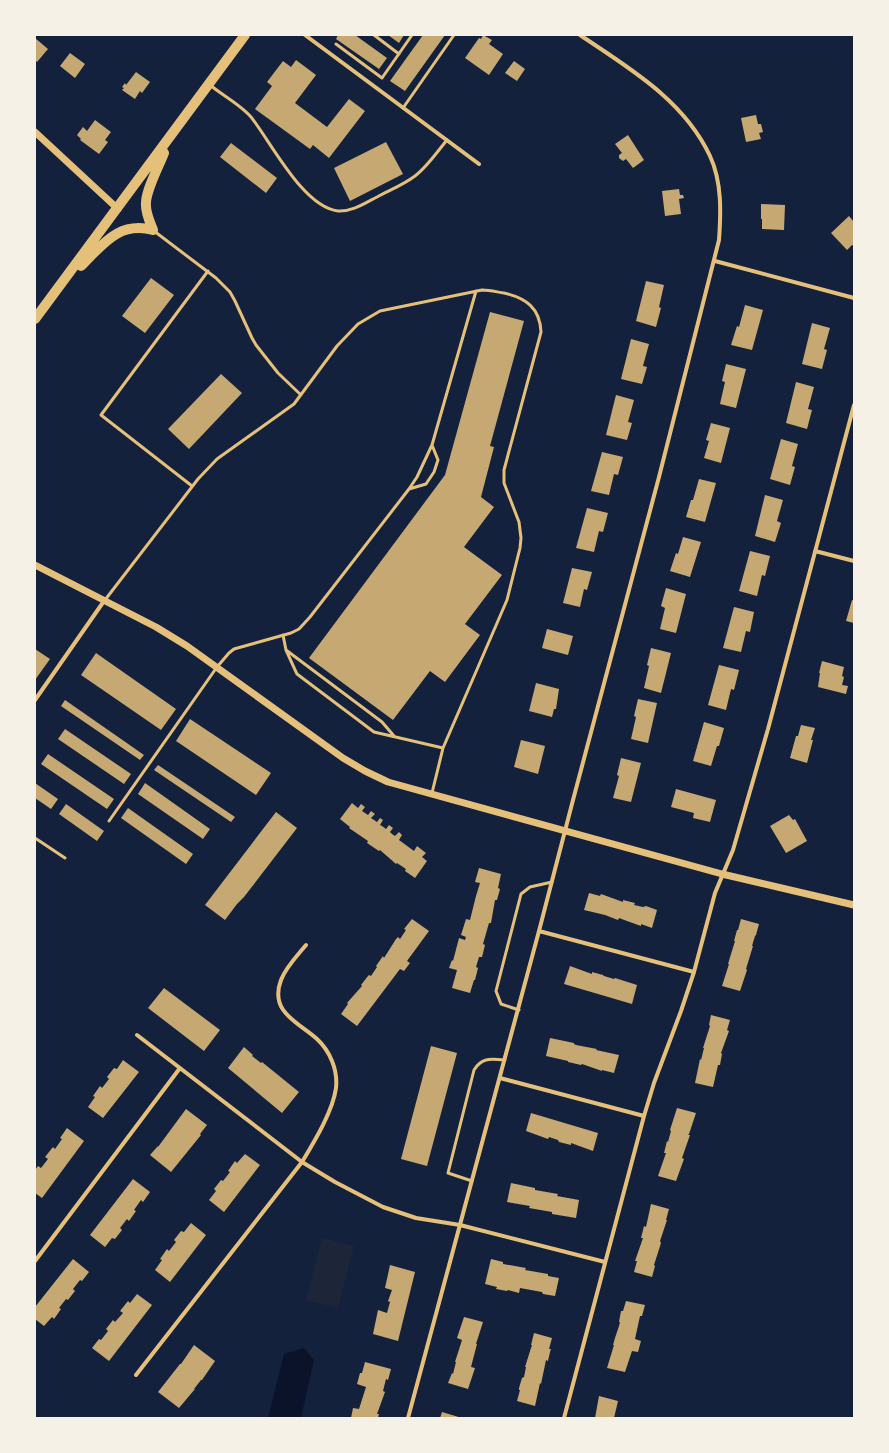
<svg xmlns="http://www.w3.org/2000/svg" width="889" height="1453" font-family="Signika,sans-serif">
	<style>
		.green { fill: #1d2539 }
		.water { fill: #0b132b }
		.building { fill: #c6a872 }
		.lines { fill: none; stroke-linecap: round; stroke-linejoin: round }
		.service { stroke: #e5c07b; stroke-width: 3 }
		.minor { stroke: #e5c07b; stroke-width: 4 }
		.tertiary { stroke: #e5c07b; stroke-width: 7 }
		.primary { stroke: #e5c07b; stroke-width: 10 }
	</style>
	<rect width="100%" height="100%" fill="#14213d"/>
	<path class="green" d="M322 1238 354 1246 338 1308 306 1300Z"/>
	<path class="water" d="M304 1348 314 1360 301 1418H268L284 1354Z"/>
	<path class="building" d="M338 35H355L387 58 379 69 336 39Z
		M388 35H404L399 43Z
		M423 35H445L405 91 390 81Z
		M483 35 492 40 489 44 503 54 489 75 465 58 479 38 481 39Z
		M35 38 48 49 37 62 35 60Z
		M70 53 85 64 75 78 60 66Z
		M296 60 316 75 295 103 327 127 349 99 365 111 329 158 313 145 310 149 255 109 272 86 267 82 283 61 291 67Z
		M514 61 525 69 517 81 505 73Z
		M136 72 150 82 142 93 140 91 135 99 122 90 124 88 122 87 125 83 126 85Z
		M756 115 758 124H761L763 132 759 133 761 139 746 142 741 118Z
		M95 120 111 132 105 140 108 142 99 154 80 140 81 139 77 135 83 127 87 131Z
		M628 135 644 160 633 168 626 159 623 161 619 158V155L622 153 615 144Z
		M386 142 403 174 350 201 334 168Z
		M231 143 277 178 266 193 220 157Z
		M679 189 680 195H683L684 198 679 199 681 214 665 216 662 191Z
		M761 204 785 205 784 230 762 229V219H761Z
		M849 216 854 222V246L852 245 847 250 831 233Z
		M151 278 174 295 145 333 122 316Z
		M646 281 664 285 659 307 661 308 656 327 636 321Z
		M745 305 763 310 752 350 731 345 737 326 739 327Z
		M490 312 524 321 490 446 494 447 481 497 494 507 464 547 502 575 465 624 480 635 445 682 430 671 393 720 309 658 445 475Z
		M812 323 830 328 824 349 827 350 822 369 802 364Z
		M631 339 649 344 643 366 647 367 642 384 621 379Z
		M726 364 746 369 736 408 720 404 725 382 722 381Z
		M221 374 242 393 189 449 168 429Z
		M796 382 814 387 808 409 812 410 807 429 786 423Z
		M616 395 634 400 628 422 632 423 627 440 606 435Z
		M711 423 730 428 721 463 704 458 709 441 706 440Z
		M781 439 798 444 792 466 795 467 790 485 770 479Z
		M602 452 623 457 618 475 614 474 609 495 591 491Z
		M699 479 716 483 705 522 686 517 691 500H693Z
		M765 495 783 500 777 521 781 523 775 542 755 536Z
		M587 508 608 513 603 532 599 531 594 552 576 548Z
		M683 537 701 542 690 577 670 571 676 553 678 554Z
		M750 551 770 556 765 576 762 575 757 596 739 591Z
		M572 568 592 572 587 590 584 589 580 607 563 603Z
		M666 588 686 594 676 633 660 629 665 608 661 606Z
		M852 600 854 601V623L846 621Z
		M734 607 754 612 750 632 746 631 741 652 723 648Z
		M547 629 573 636 568 655 542 648Z
		M651 648 671 653 661 693 644 688 649 666 647 665Z
		M35 649 50 659 35 680Z
		M96 653 176 709 161 730 81 675Z
		M822 661 844 667 842 676 844 677 842 685 848 686 846 694 818 687 820 673H819Z
		M719 665 739 670 734 690 731 689 726 710 708 705Z
		M536 683 559 689 556 709H554L552 717 529 711Z
		M638 699 657 703 648 743 631 739 636 717 634 716Z
		M65 700 144 755 140 760 61 706Z
		M190 719 271 773 256 795 176 741Z
		M704 722 724 728 719 746H717L711 766 693 761Z
		M801 725 815 728 811 740H813L807 763 790 758 796 736H798Z
		M65 729 131 774 124 784 58 739Z
		M521 740 545 746 538 774 514 767Z
		M48 754 114 799 107 809 41 764Z
		M621 758 641 763 631 802 613 798 619 776 617 775Z
		M158 765 235 817 231 822 154 770Z
		M35 783 58 799 51 809 35 798Z
		M145 783 210 829 203 839 138 794Z
		M676 789 716 800 710 822 693 818 694 813 671 807Z
		M352 803 358 808 361 804 365 807 362 811 368 815 371 811 375 814 371 818 377 822 380 818 383 820 380 825 382 826 386 829 389 825 393 828 390 832 392 834 395 836 399 832 402 835 399 840 414 851 417 846 426 853 422 857 427 861 415 878 405 871 406 869 397 863 396 864 380 850 379 851 367 843 368 841 349 828 350 827 340 819Z
		M66 804 104 831 97 841 59 814Z
		M128 808 193 854 186 864 121 818Z
		M276 812 297 828 244 897 237 904 225 920 205 905Z
		M789 815 793 820 795 819 807 841 786 853 770 826Z
		M479 868 501 874 498 888 500 889 497 900H495L491 923H489L483 944 485 945 482 957H479L476 967 478 968 475 980H474L470 993 452 988 457 970 449 968 452 960 453 961 459 938 465 940 466 937 461 935 466 919 470 920 476 896 480 883 475 882Z
		M589 893 600 896 601 894 623 902V900L635 903 634 905 643 907 646 906 657 910 652 928 641 924V926L627 921 619 918 618 920 605 915 584 910Z
		M412 919 429 931 407 961 410 963 404 971 400 969 357 1026 341 1014 348 1004 347 1003 362 986 361 985 368 976 369 975 371 976 377 967 376 966 383 956 384 958 396 939 398 937 400 939 406 930 404 929Z
		M741 919 759 924 756 935 755 936 752 946H753L746 969 747 970 740 991 722 986 729 964H728L735 941H734L737 930H738Z
		M570 966 592 974V972L603 975 604 976 614 979 615 978 637 985 632 1004 564 984Z
		M164 988 220 1030 204 1051 148 1008Z
		M711 1015 730 1020 727 1030 729 1031 721 1053 722 1054 720 1065H718L713 1087 695 1083 700 1059 701 1060 704 1048H703L710 1026 709 1025Z
		M550 1038 574 1043V1044L576 1045 597 1049 596 1050 619 1055 614 1073 602 1070V1071L582 1064 581 1065 568 1062V1061L546 1056Z
		M431 1046 457 1053 427 1166 401 1159Z
		M244 1047 253 1055 252 1056 261 1063 262 1062 299 1092 282 1113 228 1068Z
		M123 1060 139 1072 103 1118 88 1107 95 1097 93 1096 100 1086 102 1088 109 1079 107 1077 114 1068 117 1069Z
		M677 1108 696 1113 689 1134 688 1135H690L682 1158 684 1159 676 1181 658 1176 666 1153H664L667 1141 668 1142 671 1131 670 1130Z
		M186 1109 207 1125 200 1134 201 1135 171 1172 150 1155 158 1146V1147Z
		M531 1113 598 1133 593 1151 571 1143V1145L559 1142 558 1140 549 1137 548 1139 526 1131Z
		M67 1128 84 1141 42 1198 35 1193V1170L38 1166 41 1168 48 1159 45 1157 53 1147 55 1149 62 1139 60 1138Z
		M245 1154 260 1165 224 1212 209 1200 216 1191 214 1189 221 1180 223 1181 230 1172 228 1171 235 1161 237 1163Z
		M133 1179 150 1192 143 1202 141 1200 134 1210 136 1211 129 1221 127 1219 120 1228 122 1230 115 1239 112 1238 105 1247 90 1235Z
		M511 1183 535 1188V1190L558 1194 557 1196 579 1200 576 1218 552 1214V1212L529 1208 530 1206 507 1202Z
		M651 1204 669 1209 666 1220H667L660 1241 661 1243 654 1265 655 1266 652 1277 634 1272 637 1261H635L643 1238H641L644 1226 646 1227Z
		M191 1223 206 1235 170 1282 155 1270 162 1260 160 1259 167 1249 169 1251 176 1242 174 1240 181 1231 184 1232Z
		M73 1259 89 1272 82 1281 80 1280 73 1289 75 1291 68 1300 66 1299 59 1308 61 1309 54 1319 52 1317 44 1326 35 1319V1307Z
		M491 1259 503 1262V1264L526 1268 525 1270 548 1274V1276L559 1278 555 1296 543 1294 542 1292 520 1288 519 1293 508 1290 507 1291 496 1289 497 1287 485 1284Z
		M390 1265 415 1272 398 1341 373 1334 378 1310 387 1313 390 1302 388 1301 392 1290 385 1288Z
		M137 1294 152 1305 109 1361 92 1348 99 1339 101 1340 108 1331 106 1329 113 1320 115 1322 123 1313 120 1311 128 1301 130 1303Z
		M626 1301 645 1305 642 1316H640L635 1339 641 1341 638 1352 632 1351 625 1372 607 1368 614 1345H613L615 1338 619 1326 620 1322H619L621 1311H623Z
		M464 1317 483 1322 476 1344H477L471 1367 475 1368 468 1389 448 1383 452 1373 453 1374 456 1362H455L462 1340 457 1338Z
		M534 1333 552 1338 549 1349H551L550 1352 548 1361 546 1360 541 1384 540 1383 535 1406 517 1401 520 1390H519V1388L522 1378 524 1377 526 1367H525L531 1348 532 1345H531Z
		M194 1345 215 1361 202 1380H201L194 1389H195L179 1408 158 1392 180 1364H181Z
		M365 1362 391 1369 388 1380 386 1379 383 1391 385 1392 377 1414H379L378 1418H351L353 1408 359 1409 366 1387 357 1384 360 1373H362Z
		M599 1396 618 1401 614 1418H595Z
		M442 1412 462 1418H440Z"/>
	<g class="lines">
		<path class="service" d="M374 35 399 54
			M336 44 382 78 412 35
			M210 85C222 95 241 105 251 117 271 142 303 207 338 211 352 212 365 203 377 197 390 190 403 185 415 176 427 167 437 152 447 140
			M403 108 454 35
			M154 231 216 278 230 292 235 301 252 338 256 345 278 373 301 395
			M192 486 101 415 208 271
			M409 489 426 484 434 472 438 460 432 445
			M105 600 198 479 217 459 294 404 337 346 358 324 380 311 482 290C490 290 497 292 504 293 526 298 540 308 541 332L504 470V483L519 522 521 538 520 548 507 600 443 748 432 793
			M283 635 286 650 297 674 374 732 443 748
			M286 650 382 722 394 736
			M109 821 217 667 229 653 234 649 291 633 299 629 310 617 409 489 417 477 432 445 476 291
			M35 838 65 858
			M519 1010 501 1004 496 991 521 894 530 887 552 882
			M472 1181 448 1173 474 1070C482 1057 491 1059 505 1060"/>
		<path class="minor" d="M305 35 479 164
			M715 261 854 298
			M815 551 854 561
			M35 700 104 601
			M539 931 694 972
			M137 1035 302 1162 335 1182 383 1207 416 1218 460 1225 605 1262
			M500 1078 644 1116
			M35 1261 180 1068
			M136 1375 302 1162C314 1142 333 1111 336 1088 338 1070 330 1051 317 1039 298 1022 269 1012 281 980 286 967 297 956 306 945
			M408 1418 539 931 573 800 659 477 719 240C721 212 722 182 710 156 684 100 629 68 580 35
			M564 1418 644 1116 654 1083 681 1011 694 972 715 893 733 850 768 729 854 405"/>
		<path class="tertiary" d="M35 132 118 209
			M35 565 156 627 187 646 343 758 365 771 388 782 722 874 854 905"/>
		<path class="primary" d="M153 230C150 222 145 212 146 203 146 190 159 166 164 153
			M81 266C103 244 119 221 153 230
			M35 319 245 35"/>
	</g>
	<rect width="889" height="1453" fill="none" stroke="#f6f1e7" stroke-width="72"/>
</svg>
